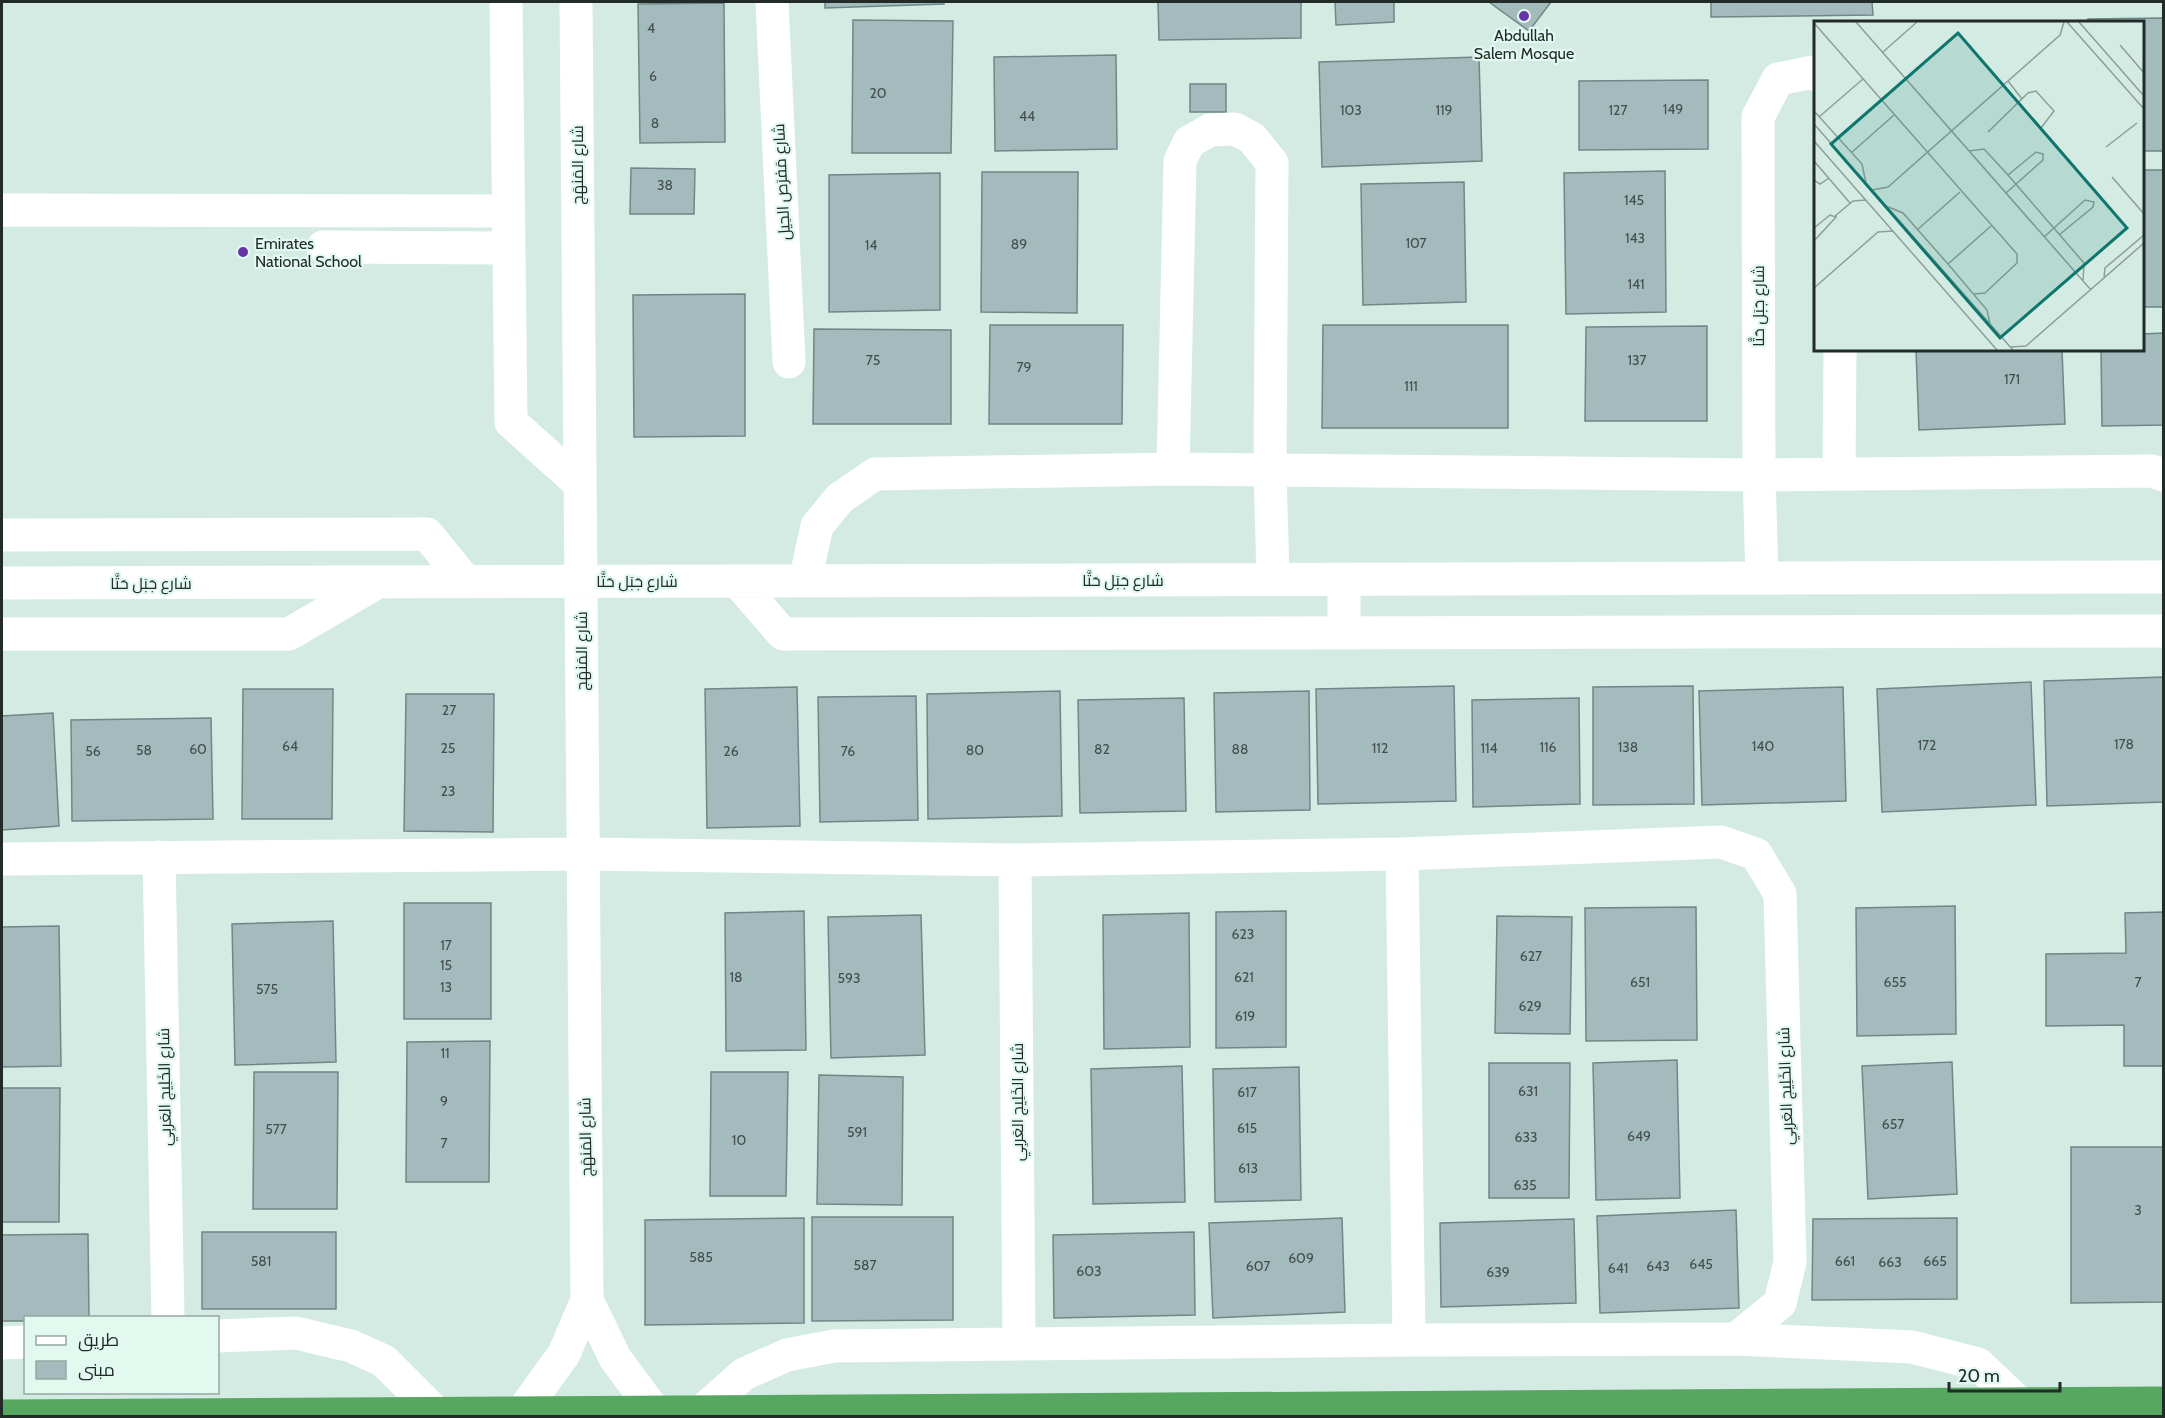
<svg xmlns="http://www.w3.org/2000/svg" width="2165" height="1418" font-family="Cabin,Cairo,sans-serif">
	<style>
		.building { fill: #a3bbbc; stroke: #708787; stroke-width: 1.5 }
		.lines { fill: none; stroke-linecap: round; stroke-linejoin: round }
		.minor { stroke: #fff; stroke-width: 33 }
		.highway { stroke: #57a760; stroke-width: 33 }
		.poi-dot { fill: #6532a9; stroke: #e2f9f0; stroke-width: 2 }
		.labels { text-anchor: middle; stroke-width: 4.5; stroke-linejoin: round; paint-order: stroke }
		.number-label { font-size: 14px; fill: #424f4d }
		.poi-label { font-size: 16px; fill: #222b28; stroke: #e2f9f0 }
		.street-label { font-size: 16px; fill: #222b28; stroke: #e2f9f0 }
		.inset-road { fill: none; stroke: #8d9e98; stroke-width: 1.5 }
		.view { fill: #0f766e; fill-opacity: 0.15; stroke: #0f766e; stroke-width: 3 }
		.inset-edge { fill: none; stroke: #222b28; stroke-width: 3 }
	</style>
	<rect width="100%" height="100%" fill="#d4ebe3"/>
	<path class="building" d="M825 2H944V4L825 8Z
		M1158 2H1301V38L1159 40Z
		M1335 2H1394V22L1336 25Z
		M1489 2H1551L1529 31Z
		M1711 2H1872L1873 15 1711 17Z
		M724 3 725 142 640 143 638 4Z
		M2164 18V151H2142V22H2088V19Z
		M853 20 953 21 951 153H852Z
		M1116 55 1117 149 995 151 994 57Z
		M1479 57 1482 161 1322 167 1319 62Z
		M1708 80V149L1579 150V81Z
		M1190 84H1226V112H1190Z
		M631 168 695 169 694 214H630Z
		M2142 170H2164V307H2142Z
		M1665 171 1666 312 1566 314 1564 173Z
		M982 172H1078L1077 313 981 312Z
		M940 173V310L829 312V175Z
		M1464 182 1466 302 1363 305 1361 184Z
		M745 294V436L634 437 633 295Z
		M990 325H1123L1122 424H989Z
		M1323 325H1508V428H1322Z
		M1707 326V421H1585L1586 327Z
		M814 329 951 330V424H813Z
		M2164 333V425L2102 426 2101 350H2142V334Z
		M1916 350H2062L2065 424 1919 430Z
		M2164 677V802L2047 806 2044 681Z
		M2031 682 2036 805 1882 812 1877 689Z
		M1454 686 1456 801 1318 804 1316 689Z
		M1693 686 1694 804 1593 805V687Z
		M797 687 800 826 707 828 705 689Z
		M1843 687 1846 801 1702 805 1699 691Z
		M243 689H333L332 819H242Z
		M1060 691 1062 816 928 819 927 694Z
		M1309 691 1310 810 1216 812 1214 693Z
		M406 694H494L493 832 404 831Z
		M916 696 918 820 820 822 818 697Z
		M1184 698 1186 811 1080 813 1078 700Z
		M1579 698 1580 804 1473 807 1472 700Z
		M53 713 59 826 2 830V716Z
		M211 718 213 819 72 821 71 720Z
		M404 903H491V1019H404Z
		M1955 906 1956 1034 1857 1036 1856 908Z
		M1696 907 1697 1040 1586 1041 1585 908Z
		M804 911 806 1050 726 1051 725 913Z
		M1286 911V1047L1216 1048V912Z
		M2164 912V1066H2124V1025L2046 1026V954L2126 953 2125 913Z
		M1189 913 1190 1047 1104 1049 1103 915Z
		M921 915 925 1055 831 1058 828 917Z
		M1497 916 1572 917 1570 1034 1495 1033Z
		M333 921 336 1062 235 1065 232 924Z
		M59 926 61 1066 2 1067V927Z
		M490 1041 489 1182H406L407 1042Z
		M1677 1060 1680 1198 1596 1200 1593 1063Z
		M1952 1062 1957 1194 1868 1199 1862 1066Z
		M1489 1063H1570L1569 1198H1489Z
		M1182 1066 1185 1202 1093 1204 1091 1069Z
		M1299 1067 1301 1200 1215 1202 1213 1069Z
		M254 1072H338L337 1209H253Z
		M711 1072H788L786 1196H710Z
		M819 1075 903 1077 902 1205 817 1204Z
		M2 1088H60L59 1222H2Z
		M2071 1147H2164V1302L2071 1303Z
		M1736 1210 1739 1308 1600 1313 1597 1216Z
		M812 1217H953V1320L812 1321Z
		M804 1218V1323L645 1325V1220Z
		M1342 1218 1345 1312 1213 1318 1209 1223Z
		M1957 1218V1299L1812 1300 1813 1219Z
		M1574 1219 1576 1303 1441 1307 1440 1223Z
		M202 1232H336V1309H202Z
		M1194 1232 1195 1315 1054 1318 1053 1235Z
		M88 1234 89 1318H26V1321H2V1235Z"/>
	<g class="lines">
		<path class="minor" d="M506 2 511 422 580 484
			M772 2 789 362
			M2 210 508 211
			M323 247 509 248
			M1173 469 1180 161 1189 142 1210 130 1235 129 1252 138 1272 163 1270 470 1273 579
			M1839 474 1840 350
			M2 535 427 534 466 582
			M1762 578 1759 475 1758 117 1778 79 1813 72 1816 75
			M1344 580V633
			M737 581 783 634 2164 631
			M805 581 817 526 840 498 875 474 1173 469 1759 475 2152 471 2164 475
			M2 583 2164 577
			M2 634H289L376 583
			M1402 854 1409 1340
			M159 857 168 1318
			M2 859 583 854 1015 860 1402 854 1721 842 1756 854 1780 894 1790 1262 1780 1303 1736 1339
			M1015 860 1019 1344
			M587 1300 615 1358 655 1412
			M218 1336 296 1333 351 1346 384 1361 436 1413
			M2 1343 26 1342
			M522 1412 564 1354 587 1300 576 2
			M701 1412 744 1374 787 1355 834 1346 1409 1340 1736 1339 1912 1347 1978 1364 2019 1403"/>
		<path class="highway" d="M2 1416 2164 1403"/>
	</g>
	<g class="poi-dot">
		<circle cx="1524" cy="16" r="6"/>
		<circle cx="243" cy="252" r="6"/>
	</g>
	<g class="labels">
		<g class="number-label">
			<text x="651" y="33">4</text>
			<text x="653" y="81">6</text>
			<text x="878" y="98">20</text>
			<text x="1673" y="114">149</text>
			<text x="1351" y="115">103</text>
			<text x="1444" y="115">119</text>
			<text x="1618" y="115">127</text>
			<text x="1027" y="121">44</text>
			<text x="655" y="128">8</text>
			<text x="665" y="190">38</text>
			<text x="1634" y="205">145</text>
			<text x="1635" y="243">143</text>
			<text x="1416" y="248">107</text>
			<text x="1019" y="249">89</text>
			<text x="871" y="250">14</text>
			<text x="1636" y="289">141</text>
			<text x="873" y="365">75</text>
			<text x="1637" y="365">137</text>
			<text x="1024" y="372">79</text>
			<text x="2012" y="384">171</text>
			<text x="1411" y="391">111</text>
			<text x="449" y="715">27</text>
			<text x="2124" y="749">178</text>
			<text x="1927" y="750">172</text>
			<text x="290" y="751">64</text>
			<text x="1763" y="751">140</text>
			<text x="1548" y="752">116</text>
			<text x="1628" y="752">138</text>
			<text x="448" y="753">25</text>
			<text x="1380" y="753">112</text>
			<text x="1489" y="753">114</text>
			<text x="198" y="754">60</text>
			<text x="1102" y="754">82</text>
			<text x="1240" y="754">88</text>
			<text x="144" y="755">58</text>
			<text x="975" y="755">80</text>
			<text x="93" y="756">56</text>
			<text x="731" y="756">26</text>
			<text x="848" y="756">76</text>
			<text x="448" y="796">23</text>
			<text x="1243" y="939">623</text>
			<text x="446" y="950">17</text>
			<text x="1531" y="961">627</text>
			<text x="446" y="970">15</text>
			<text x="736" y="982">18</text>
			<text x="1244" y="982">621</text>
			<text x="849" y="983">593</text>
			<text x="1640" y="987">651</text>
			<text x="1895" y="987">655</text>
			<text x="2138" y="987">7</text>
			<text x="446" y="992">13</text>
			<text x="267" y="994">575</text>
			<text x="1530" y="1011">629</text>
			<text x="1245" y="1021">619</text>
			<text x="445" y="1058">11</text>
			<text x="1528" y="1096">631</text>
			<text x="1247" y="1097">617</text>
			<text x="444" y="1106">9</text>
			<text x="1893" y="1129">657</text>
			<text x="1247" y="1133">615</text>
			<text x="276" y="1134">577</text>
			<text x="857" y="1137">591</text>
			<text x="1639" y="1141">649</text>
			<text x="1526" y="1142">633</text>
			<text x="739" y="1145">10</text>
			<text x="444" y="1148">7</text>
			<text x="1248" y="1173">613</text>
			<text x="1525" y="1190">635</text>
			<text x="2138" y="1215">3</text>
			<text x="701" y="1262">585</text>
			<text x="1301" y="1263">609</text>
			<text x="261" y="1266">581</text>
			<text x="1845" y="1266">661</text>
			<text x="1935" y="1266">665</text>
			<text x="1890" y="1267">663</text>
			<text x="1701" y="1269">645</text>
			<text x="865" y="1270">587</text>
			<text x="1258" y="1271">607</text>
			<text x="1658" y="1271">643</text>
			<text x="1618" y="1273">641</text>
			<text x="1089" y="1276">603</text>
			<text x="1498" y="1277">639</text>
		</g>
		<g class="poi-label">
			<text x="1524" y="41">Abdullah<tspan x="1524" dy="18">Salem Mosque</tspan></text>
			<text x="255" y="249" text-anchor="start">Emirates<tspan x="255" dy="18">National School</tspan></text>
		</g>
		<g class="street-label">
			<text transform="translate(577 165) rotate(-90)" y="6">شارع المَنهَج</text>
			<text transform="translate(781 182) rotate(-93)" y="6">شارع مَفرَص الحِيل</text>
			<text transform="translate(1758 306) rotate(-90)" y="6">شارع جَبَل حَتَّا</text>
			<text x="1123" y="586">شارع جَبَل حَتَّا</text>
			<text x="637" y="587">شارع جَبَل حَتَّا</text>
			<text x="151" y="589">شارع جَبَل حَتَّا</text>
			<text transform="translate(581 651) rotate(-90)" y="6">شارع المَنهَج</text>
			<text transform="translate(1785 1086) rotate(-92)" y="6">شارع الخَلِيج العَربِي</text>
			<text transform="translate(164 1087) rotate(-91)" y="6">شارع الخَلِيج العَربِي</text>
			<text transform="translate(1017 1102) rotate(-90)" y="6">شارع الخَلِيج العَربِي</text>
			<text transform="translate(585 1137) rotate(-91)" y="6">شارع المَنهَج</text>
		</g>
	</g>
	<g transform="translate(1814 21)">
		<rect width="330" height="330" fill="#d4ebe3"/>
		<path class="inset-road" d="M42 1 277 269M253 1 330 88M265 1 330 75M0 2 203 233V242L171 272 160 273M306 24 330 52M69 31 103 1M194 60 208 78M0 90 48 143 52 162M5 96 49 58M0 103 199 329M174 111 214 72 222 70 240 90 227 107M0 120 183 329M292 126 323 102M155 130 170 128 194 154 270 242 269 260M37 132 80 94M0 140 36 182M298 156 330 193M0 159 6 163 15 157M58 169 74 166 246 14 250 1M192 172 229 139V133L222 131 194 154M72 185 89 192 134 243 173 289 176 303M21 195 39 180 52 179M0 207 16 194 22 196 0 220M103 209 146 171M230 216 271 179 280 181 279 186 245 214M134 243 177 205M290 257 291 247 330 214M0 267 64 211 79 210M196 326 212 325 330 222"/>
		<path class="view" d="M144 12 313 207 186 317 17 123Z"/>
		<rect width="330" height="330" class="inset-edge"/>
	</g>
	<rect width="2165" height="1418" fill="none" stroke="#222b28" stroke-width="6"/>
	<rect x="24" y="1316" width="195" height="78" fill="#e2f9f0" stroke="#95a7a0" stroke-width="1.5"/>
	<rect x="36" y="1336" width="30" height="9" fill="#ffffff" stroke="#95a7a0" stroke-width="1.5"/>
	<text x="78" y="1346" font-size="18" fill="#222b28">طريق</text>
	<rect x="36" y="1361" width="30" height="18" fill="#a3bbbc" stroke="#95a7a0" stroke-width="1.5"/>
	<text x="78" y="1376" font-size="18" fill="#222b28">مبنى</text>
	<path d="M1949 1382v9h111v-9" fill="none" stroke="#222b28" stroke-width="3"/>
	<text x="1958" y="1382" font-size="18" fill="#222b28" stroke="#e2f9f0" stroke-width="4.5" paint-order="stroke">20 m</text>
</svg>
